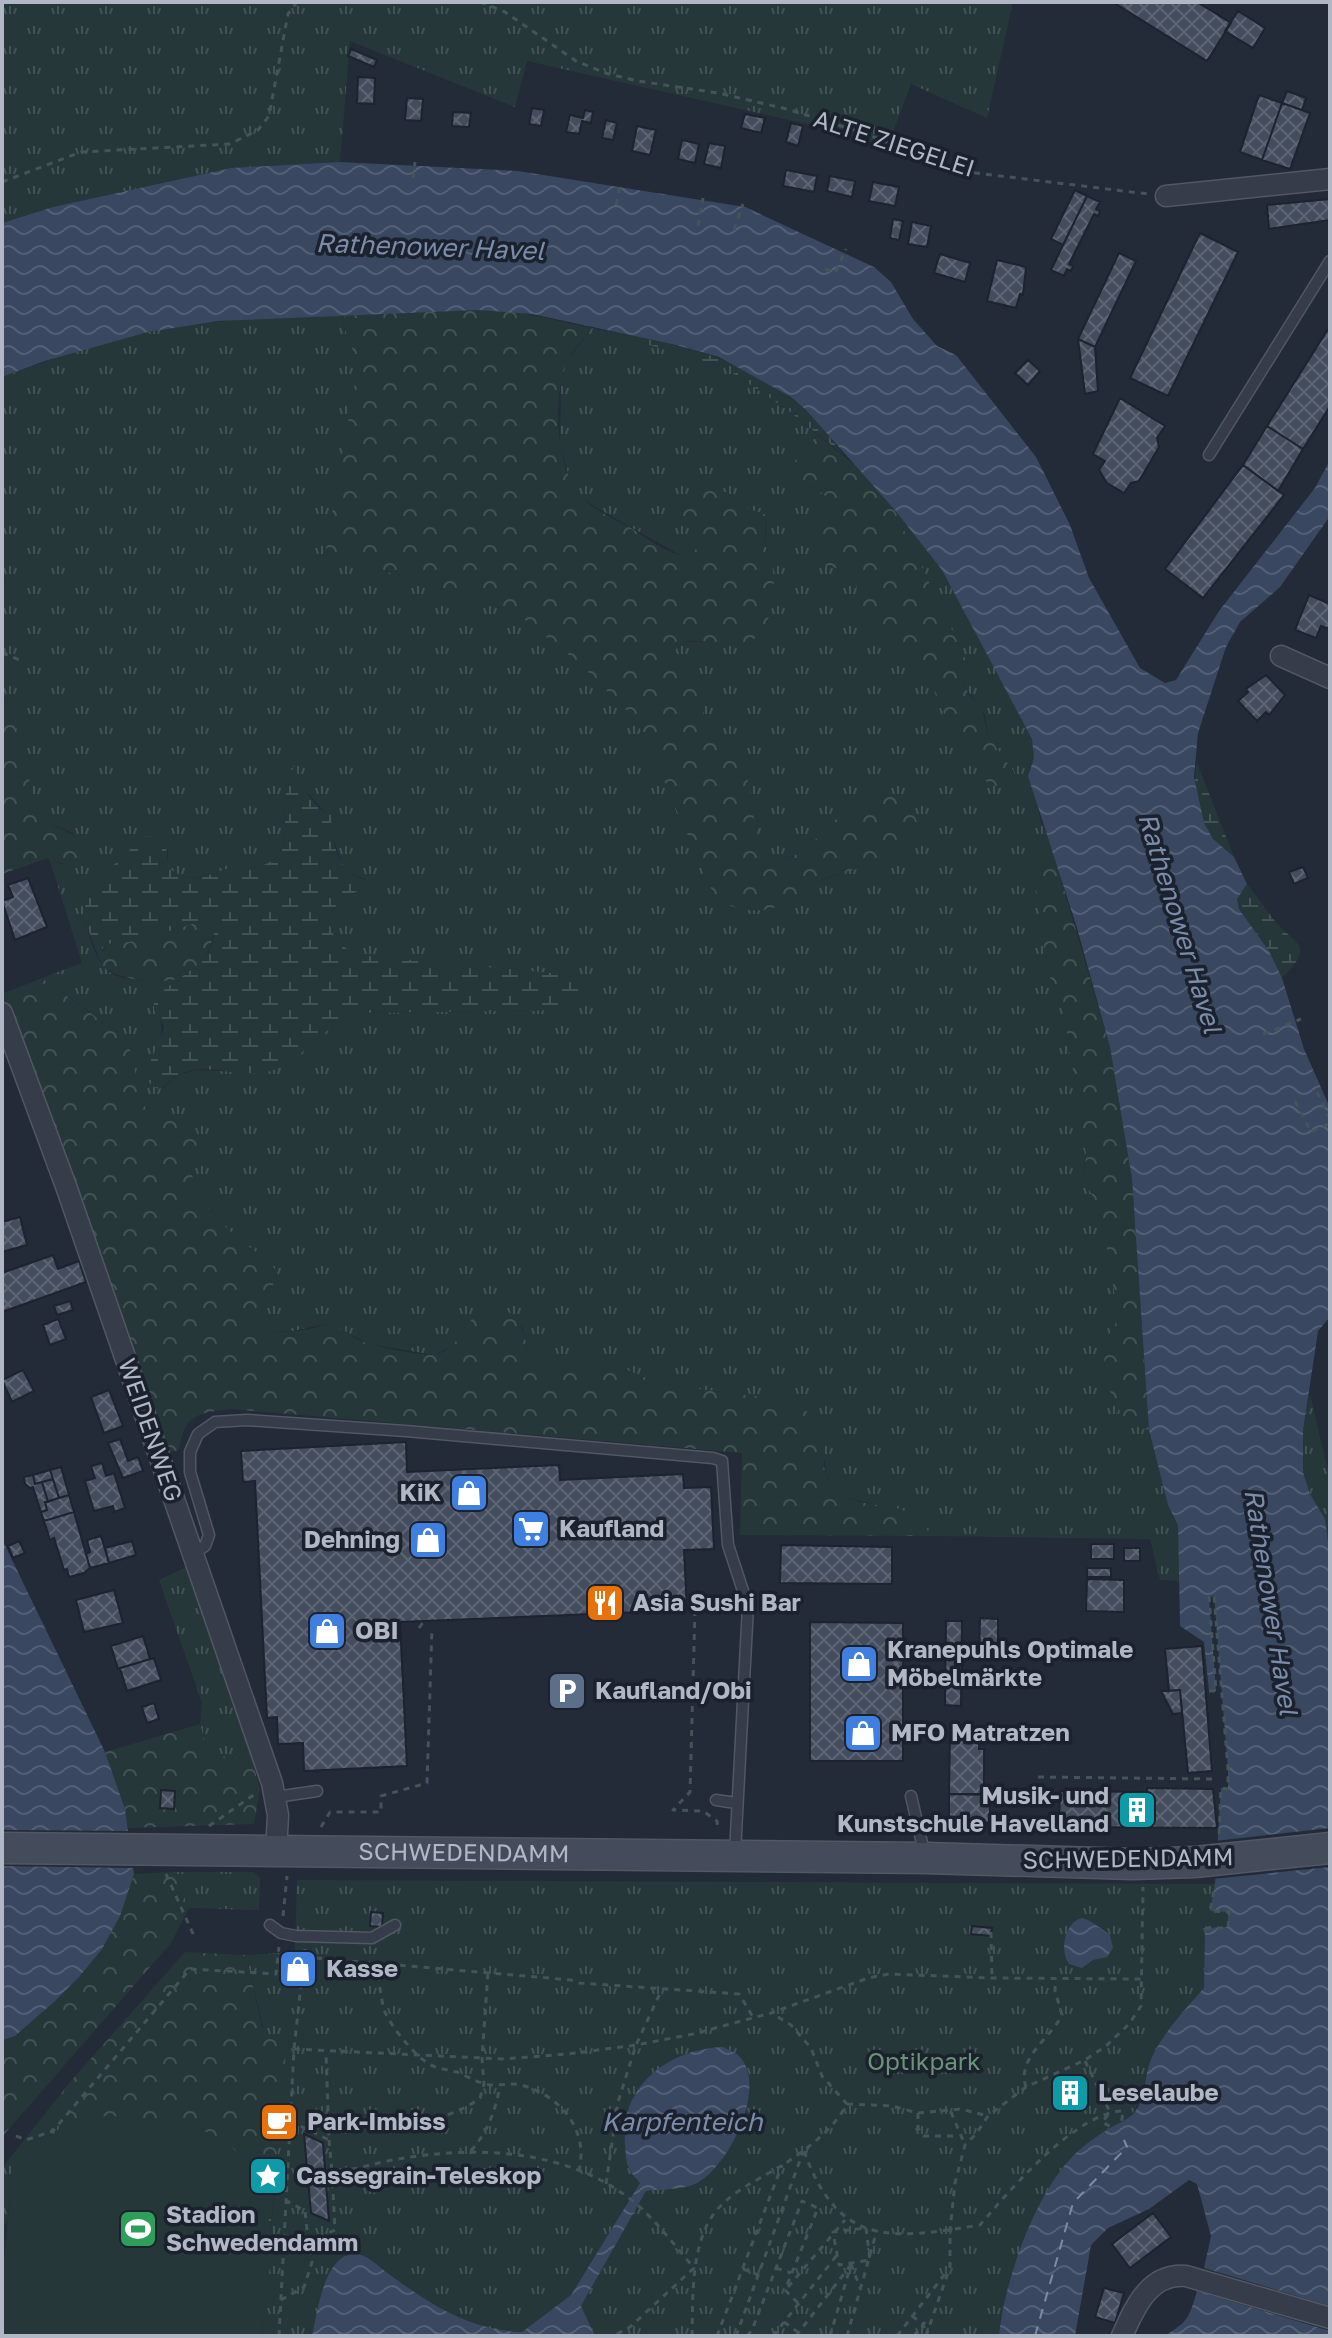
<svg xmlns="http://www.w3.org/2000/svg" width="1332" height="2338" font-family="'Golos Text',sans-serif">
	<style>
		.grass { fill: url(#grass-tufts); fill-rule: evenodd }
		.forest { fill: url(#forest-crowns) }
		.wetland { fill: url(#wetland-marsh) }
		.garden { fill: #26373a }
		.water { fill: url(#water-waves) }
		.pier { fill: #232a38 }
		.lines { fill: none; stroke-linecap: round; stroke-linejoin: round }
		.ferry { stroke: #7b8cab; stroke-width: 2; stroke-dasharray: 10 8; stroke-linecap: butt }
		.building { fill: url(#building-cross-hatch); stroke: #1d232f; stroke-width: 2 }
		.service-casing { stroke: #515763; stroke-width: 13 }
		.minor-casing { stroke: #515763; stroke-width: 23 }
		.secondary-casing { stroke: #515763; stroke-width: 33 }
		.path { stroke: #445458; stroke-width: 3; stroke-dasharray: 6 6; stroke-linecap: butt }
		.service { stroke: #363c49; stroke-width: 10 }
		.minor { stroke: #363c49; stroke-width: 20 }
		.secondary { stroke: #444b5b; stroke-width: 30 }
		.secondary-bridge-casing { stroke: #515763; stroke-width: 33; stroke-linecap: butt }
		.secondary-bridge { stroke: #444b5b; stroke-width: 30 }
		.labels { text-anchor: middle; stroke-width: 7; stroke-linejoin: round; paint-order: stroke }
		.street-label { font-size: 24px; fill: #b1b7c5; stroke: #1b212d }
		.poi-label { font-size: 24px; font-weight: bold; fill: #b1b7c5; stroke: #1b212d; text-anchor: start }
		.park-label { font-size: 24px; fill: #6a9476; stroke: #1b212d }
		.water-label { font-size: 26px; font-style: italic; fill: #7b8cab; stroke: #1b212d }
	</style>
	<defs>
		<pattern id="grass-tufts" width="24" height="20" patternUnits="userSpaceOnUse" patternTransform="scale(2)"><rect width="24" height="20" fill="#26373a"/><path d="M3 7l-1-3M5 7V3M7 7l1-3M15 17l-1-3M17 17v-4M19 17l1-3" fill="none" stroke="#435255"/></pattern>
		<pattern id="forest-crowns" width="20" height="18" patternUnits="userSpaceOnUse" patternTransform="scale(2)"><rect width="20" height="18" fill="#26373a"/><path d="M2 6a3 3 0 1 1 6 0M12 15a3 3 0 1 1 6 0" fill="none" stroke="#435255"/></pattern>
		<pattern id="wetland-marsh" width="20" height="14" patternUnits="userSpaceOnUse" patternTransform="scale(2)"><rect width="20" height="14" fill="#26373a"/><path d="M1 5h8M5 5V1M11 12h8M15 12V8" fill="none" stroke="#435255"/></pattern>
		<pattern id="water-waves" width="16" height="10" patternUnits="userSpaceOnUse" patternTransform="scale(2)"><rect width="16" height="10" fill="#394761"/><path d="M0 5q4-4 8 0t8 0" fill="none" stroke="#535f76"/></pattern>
		<pattern id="building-cross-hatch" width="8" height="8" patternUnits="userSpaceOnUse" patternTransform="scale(2)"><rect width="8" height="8" fill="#444d5d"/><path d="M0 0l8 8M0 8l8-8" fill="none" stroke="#5d6473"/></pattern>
	</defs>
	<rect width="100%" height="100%" fill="#232a38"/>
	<path class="grass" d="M2 2H1013L987 118 911 84 887 148 838 131 527 61 515 107 350 41 340 162 231 168 53 207 2 223Z
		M345 315 343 324 358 365 325 554 412 579 516 613 578 662 629 713 643 733 713 893 805 888C841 868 886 867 920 842L837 818C819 837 804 855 778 861L765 855 758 845 755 828 717 734 708 725 698 696 675 656 676 649 682 642 712 641 740 644 767 623 770 615 773 599V574L765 540 767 516 741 506 727 492 698 533 700 538 697 549 680 555 597 508 580 496 570 480 560 445 561 379 567 361 592 328 724 367 785 408 818 435 797 456 808 486C823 491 830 497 827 513L823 517 829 566 847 571 854 579 863 609 877 627 921 659 928 669 938 703 949 722 975 752 978 777 1014 772 988 736 985 715 964 685 968 664 894 509 942 570 1032 739 1034 758 1029 770 1041 822 1052 848 1041 851 1036 862 1034 880 1048 973 1063 1008 1086 1153C1079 1190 1096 1191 1102 1219 1109 1251 1113 1283 1118 1315 1115 1325 1109 1333 1106 1344 1098 1376 1117 1399 1133 1425L1149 1430 1168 1505 1178 1525 1180 1581 1160 1580 1150 1539 934 1536 901 1510 855 1500 842 1495 833 1487 826 1474 825 1461 796 1404 787 1400 666 1385 613 1365H546L530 1356 522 1326 452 1346 434 1355 369 1344 337 1327 325 1324 293 1331H270L254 1326 251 1321C253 1302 274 1293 277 1273L271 1264C244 1242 196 1211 192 1173 190 1160 201 1144 196 1131 190 1118 159 1122 147 1109 129 1090 138 1063 124 1042 113 1026 59 991 42 978L82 963 49 858 63 865 73 833 47 822 37 811 18 735 2 688V582L5 580 2 567V377C50 360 100 342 149 332 214 319 280 317 345 315ZM294 766 302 787 327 814 331 822 330 829 342 864 348 872 373 883C362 890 347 895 338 904 318 924 338 947 358 955L570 976 579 983 556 1010 357 1013 345 1017 261 1073 196 1070 178 1075 163 1088 149 1068C163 1036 166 1034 154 1000L182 977C161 981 120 986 104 967 93 955 89 931 83 915L168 849V868C190 884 199 877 221 871 236 867 251 870 265 864 292 853 283 826 285 803 286 790 290 779 294 766Z
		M1310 1394 1330 1480V1556L1325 1519 1310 1494 1303 1472V1431Z
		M188 1566 252 1759 208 1755 200 1724 202 1703 159 1580Z
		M174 1872H253L260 1878 259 1910 189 1908Z
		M297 1880 1215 1884 1210 1911 1229 1912 1228 1928 1205 1929 1204 1988 1179 2018 1148 2068 1147 2089 1131 2116 1108 2129 1001 2317 999 2336H595L581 2306 646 2191 695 2184 634 2095 623 2127 628 2167 640 2183 571 2295 522 2332 494 2330 457 2317 429 2303 362 2254 347 2255 323 2289 312 2336H262L279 2136 268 2130V2113L282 2107 246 1955 295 1952Z
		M71 2081 67 2121 53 2135 29 2142 15 2161 7 2224 2 2223V2168Z"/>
	<path class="forest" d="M478 310 513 311 592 328C584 339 572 350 567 363 552 395 556 466 579 494 591 509 614 519 631 528 645 537 663 551 680 555L697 549 700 538 682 518 683 510 708 490 727 492 741 506 767 515C766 524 764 533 765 541 766 552 772 561 773 571 776 596 772 641 739 644 720 645 702 638 682 642L676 649V657L698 696 708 725 732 746 738 755 749 784 758 845 765 855 778 861 792 857 808 847 837 818 885 795 904 799 913 810 921 834 920 842C891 863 855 868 823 879 807 885 795 897 781 905 761 915 726 911 713 893L643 733 629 713 578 662 516 613 412 579 325 554 358 365 343 323 345 315Z
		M818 435 863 472 894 509 968 664 964 685 970 696 982 709 988 736 1014 772V780L1008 788 998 787 978 777 975 752 949 722 938 703 928 669 921 659 877 627 863 609 854 579 847 571 824 565 821 561 814 520 827 513C832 481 802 494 792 471L797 456Z
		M2 688 18 735 37 811 47 822 79 838C99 871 70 868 48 858L2 874Z
		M1052 848 1110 1047 1132 1179 1149 1430C1141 1428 1132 1426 1126 1420 1110 1400 1100 1368 1106 1343 1109 1333 1116 1325 1118 1314L1101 1215 1084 1178 1086 1153 1063 1008 1048 973 1034 880 1036 862 1041 851Z
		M201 921 209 923 214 928C214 947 199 972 180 978 157 985 119 981 101 965V954L107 944 142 940Z
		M42 978C60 992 118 1030 128 1046 140 1067 130 1091 147 1109 159 1122 190 1118 196 1131 201 1143 190 1160 192 1173 196 1211 244 1242 271 1264L277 1273C274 1293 254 1302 251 1321L254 1326C272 1334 295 1332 314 1328 321 1326 326 1323 332 1325 342 1327 350 1336 359 1340 371 1346 424 1357 437 1354 464 1349 464 1306 498 1309 522 1312 524 1337 530 1356L546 1365H613L666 1385 787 1400C853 1430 804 1458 836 1489 852 1506 879 1503 900 1509 911 1513 924 1528 934 1536L740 1535 742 1453 231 1409C198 1413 184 1414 179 1450L166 1453 75 1191 2 994Z
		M200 1724 208 1755 252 1759 260 1790 254 1824 128 1828 125 1809 105 1752Z
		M174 1872 189 1908 171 1943 2 2137V2040C19 2034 29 2023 42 2012 94 1966 112 1939 134 1874Z
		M185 1952 246 1955 262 2027 286 2051 282 2107 268 2113V2130L279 2136 270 2234 261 2185 67 2121 71 2081Z"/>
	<path class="wetland" d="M592 328C666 343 746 354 803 408 818 422 831 439 844 455L785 408 724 367Z
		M1197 763 1234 857C1227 852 1219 847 1213 840 1199 821 1191 786 1197 763Z
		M294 765C302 786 311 806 332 816 329 832 337 862 349 872 356 878 366 880 374 883 363 889 349 894 340 902 317 921 337 947 358 955L562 974 575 979 579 983C580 999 571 1005 556 1010L357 1013C326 1023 307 1056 276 1069 248 1081 214 1063 185 1072 175 1075 168 1084 159 1089 132 1082 162 1044 164 1026L154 1010V1000C174 976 216 966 214 928L209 923 201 921 142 940 107 944 103 948 100 962 83 915 90 888 143 837C172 835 165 850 169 868 192 886 203 876 226 869 238 865 251 870 263 865 293 855 283 825 285 801 286 789 290 777 294 765Z
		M1247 884C1257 896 1265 909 1275 921 1296 946 1316 944 1282 978L1269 951 1239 909 1237 899Z"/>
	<path class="garden" d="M107 2116C193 2119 261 2131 270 2232 273 2262 264 2305 262 2336H2V2278L14 2159 29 2142 53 2135 67 2121Z"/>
	<path class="water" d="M340 162 518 171 745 207 874 267 891 282 913 319 937 346 956 355 1036 457 1070 525 1089 578 1140 668 1165 683 1176 680 1219 611 1315 488 1330 460V516L1280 587 1240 622 1226 647 1198 733 1194 777 1204 823 1213 839 1234 857 1247 884 1237 899 1239 909 1269 951 1282 978 1304 1049 1330 1108V1317L1318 1331 1303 1431V1472L1310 1494 1325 1519 1330 1556V2306L1204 2268 1211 2236 1197 2184 1189 2180 1149 2209 1108 2228 1091 2245 1075 2336H999C1004 2282 1034 2196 1073 2156 1082 2147 1095 2137 1107 2130 1115 2124 1126 2121 1133 2114 1148 2097 1143 2076 1152 2057 1164 2032 1186 2008 1204 1988L1205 1928 1228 1927V1912L1210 1911 1215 1884 1221 1788H1228V1769L1214 1596 1209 1597 1216 1691H1209L1204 1642 1180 1626 1178 1525 1168 1505 1149 1430 1132 1179 1110 1047 1077 928 1028 776 1034 758 1032 739 942 570 894 509 806 410 791 397 719 357 676 345 532 314 478 310 218 321 148 332 45 361 2 377V223L53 207 231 168Z
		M2 1539 105 1752 125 1809 134 1874 120 1916 102 1949 79 1977 55 2001 15 2036 2 2040Z
		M1082 1918C1093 1921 1101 1929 1110 1935L1113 1948 1107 1957 1093 1960 1082 1968 1069 1964C1059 1950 1065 1922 1082 1918Z
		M723 2047C727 2050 736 2052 739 2056 769 2086 728 2169 695 2184 682 2190 661 2189 646 2191L581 2306 595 2336H312C317 2314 323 2263 348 2255 362 2249 375 2264 385 2271 428 2303 468 2330 522 2332L571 2295 640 2183C637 2179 631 2174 629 2168 625 2162 626 2151 625 2144 619 2086 669 2049 723 2047Z
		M1197 2291 1330 2331 1328 2336H1164C1188 2322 1189 2318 1197 2291Z"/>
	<path class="pier" d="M1330 1828V1867L1212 1879 1215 1841Z
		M2 1830 133 1831 137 1868 2 1866Z"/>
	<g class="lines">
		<path class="ferry" d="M1035 2336 1073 2203 1127 2147 1124 2140"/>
	</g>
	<path class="building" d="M1113 2H1197L1231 23 1207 61Z
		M1238 11 1265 28 1253 48 1225 31Z
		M351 49 377 60 374 67 348 56Z
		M358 77 375 78 374 104 357 103Z
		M1287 91 1306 98 1302 110 1282 103Z
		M1259 95 1282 103 1262 160 1240 152Z
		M407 98 423 99 421 121 405 120Z
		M1282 103 1310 113 1290 169 1262 160Z
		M532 108 544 110 541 126 529 124Z
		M585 110 593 112 591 123 582 121 579 134 566 132 570 115 583 118Z
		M453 112 471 113 469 127 452 126Z
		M745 114 765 118 761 133 741 128Z
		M606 120 617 123 613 140 602 138Z
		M791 123 803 126 798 146 786 142Z
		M637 126 656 130 650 155 632 151Z
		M682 140 699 144 695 163 678 159Z
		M709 143 725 146 721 168 704 164Z
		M786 170 817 176 814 192 783 186Z
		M830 176 855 181 852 197 827 191Z
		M873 182 899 187 895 206 869 201Z
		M1075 190 1087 196 1063 245 1051 239Z
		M1087 196 1100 202 1096 209 1100 211 1098 216 1094 214 1069 264 1073 266 1071 271 1067 269 1064 276 1051 270Z
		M1330 199V220L1269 229 1267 205Z
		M893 219 903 221 899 240 890 238Z
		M912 222 931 226 927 247 908 244Z
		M1200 233 1238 252 1168 396 1130 378Z
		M1119 253 1136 261 1095 347 1078 339Z
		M940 254 970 263 965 282 934 273Z
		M997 260 1026 267 1023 295 1020 294 1016 308 987 301Z
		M1330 326V406L1303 449 1267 426Z
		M1078 339 1095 347 1098 391 1085 394Z
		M1028 360 1040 371 1028 385 1015 373Z
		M1120 398 1165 426 1157 438 1159 447 1139 481 1131 483 1124 493 1107 483 1099 470 1105 461 1093 454Z
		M1267 426 1303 449 1278 491 1243 465Z
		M1243 465 1284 495 1203 598 1165 569Z
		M1309 595 1330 604V629L1321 626 1316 638 1295 630Z
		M1266 675 1285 695 1269 715 1266 712 1257 721 1238 701 1248 692 1246 689Z
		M1303 867 1308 878 1294 884 1289 872Z
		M28 878 47 927 15 940 2 901 13 897 8 885Z
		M20 1217 27 1245 2 1252V1222Z
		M53 1255 58 1269 79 1261 86 1282 2 1312V1273Z
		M70 1301 73 1310 57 1315 54 1306Z
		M58 1319 66 1339 50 1345 43 1325Z
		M23 1370 34 1391 12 1402 2 1380Z
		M109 1390 123 1426 104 1433 91 1397Z
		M120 1439 128 1461 138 1457 143 1471 123 1478 108 1443Z
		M406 1442 407 1472 559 1465 560 1480 683 1474 684 1488 711 1487 714 1549 684 1550 687 1610 400 1622 407 1766 304 1771 303 1743 278 1744 277 1717 267 1718 255 1481 243 1482 241 1451Z
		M102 1463 106 1476 114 1473 125 1508 114 1512 113 1506 94 1511 85 1481 95 1478 91 1466Z
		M61 1467 69 1495 59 1498 50 1470Z
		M50 1470 53 1479 35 1484 33 1475Z
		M33 1475 35 1484 42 1482 48 1502H45L47 1510 41 1512 33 1487 30 1488 25 1484 24 1477Z
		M53 1479 59 1498 48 1502 42 1482Z
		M69 1495 74 1512 44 1521 41 1512 47 1510 45 1502Z
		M74 1512 90 1568 84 1573 69 1577 67 1569 64 1570 54 1538 50 1540 44 1521Z
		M101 1536 109 1563 90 1568 86 1554 90 1552 87 1540Z
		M19 1541 25 1553 13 1558 8 1546Z
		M132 1541 136 1555 109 1563 105 1548Z
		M1091 1544H1114V1559H1091Z
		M781 1545 892 1547V1584L780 1583Z
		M1124 1548H1140V1561H1124Z
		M1087 1568H1111V1577H1087Z
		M1087 1579 1124 1580V1612L1086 1611Z
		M114 1590 123 1623 84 1632 76 1600Z
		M980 1618 998 1619V1656H979Z
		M946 1621H962L961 1706 945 1705Z
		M810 1622 903 1623V1761H810Z
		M143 1636 150 1659 118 1669 111 1646Z
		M1202 1646 1212 1771 1188 1773 1180 1690 1169 1691 1165 1649Z
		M154 1658 161 1680 127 1691 120 1668Z
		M1180 1690 1182 1713 1173 1714 1161 1691Z
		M154 1703 159 1719 147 1723 142 1707Z
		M950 1732H979V1749H984V1794H949Z
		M1147 1788 1213 1789 1217 1828 1059 1827 1060 1791 1147 1792Z
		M161 1790 175 1791 174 1809 160 1808Z
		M949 1794 990 1795V1823L949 1822Z
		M371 1912 383 1913 382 1927 370 1926Z
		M972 1926 992 1928 991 1936 971 1934Z
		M304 2134 323 2143 329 2221 311 2213Z
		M1153 2213 1171 2237 1130 2268 1112 2244Z
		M1104 2288 1124 2293 1115 2323 1095 2317Z"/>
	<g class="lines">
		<g class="service-casing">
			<path id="service" d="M1209 455 1330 261
				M192 1555 205 1546 209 1535 190 1472V1452L198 1434 215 1422 247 1420 406 1431 713 1458 722 1461 728 1545 748 1606 735 1853
				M911 1796 925 1856
				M276 1797 317 1791
				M716 1800 736 1803
				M270 1925 281 1933 296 1936 372 1938 395 1925"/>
		</g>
		<g class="minor-casing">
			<path id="minor" d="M1166 196 1330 179
				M1281 656 1330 678
				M2 1013 67 1189 272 1783 278 1815 276 1851
				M1122 2336C1135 2307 1149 2273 1186 2276L1330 2318"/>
		</g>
		<g class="secondary-casing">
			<g id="secondary">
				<path id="s1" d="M2 1848 926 1858 1133 1864 1195 1862"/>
			</g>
		</g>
		<path class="path" d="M480 2 505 12 576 61 605 73 638 81 718 93 787 109 863 133 968 172 1148 194
			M413 178 415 162
			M2 182 81 152 230 144 258 130 269 116 288 14 297 2
			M616 205 620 185
			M698 226 703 198
			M734 230 743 204
			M825 269 835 273 846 249
			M2 653 20 660
			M1263 1034 1301 1019
			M1317 1092 1330 1119
			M1295 1101 1311 1132 1330 1123
			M695 1610 690 1792 673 1810 703 1811 717 1821 718 1831
			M419 1628 424 1621
			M1209 1691H1216L1209 1596H1214L1228 1769V1789L1221 1788 1219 1837
			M1038 1777 1213 1779
			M209 1826 255 1794
			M321 1827 330 1812H381V1796L427 1783 432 1628
			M166 1874 194 1936
			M283 1916 287 1876
			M1205 1928H1228L1229 1912 1210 1911 1215 1885
			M991 1932 992 1978
			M304 1957 571 1980 579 1983 739 1994 753 2017
			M378 1963C379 1979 380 1997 385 2012 391 2027 418 2060 433 2066 440 2069 449 2070 457 2072 466 2076 475 2081 485 2084 498 2087 510 2082 521 2085 560 2095 589 2130 579 2170
			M294 2049 504 2059 568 2054 636 2045 693 2034 771 2013 868 1978 889 1974 992 1978 1141 1979
			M1085 2061 1110 2112
			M1026 2087C1016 2058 1051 2038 1062 2015L1055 1991V1978
			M847 2104 892 2106 918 2113 961 2109 988 2116
			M951 2112 965 2145
			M918 2113V2128L924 2136H959
			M1108 2115 1102 2122 1115 2129
			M290 2121 329 2140 326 2052
			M329 2127C378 2126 439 2129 480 2098L484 2084 482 2058 488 1972
			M16 2136 26 2140 53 2131 190 1969 276 1974 279 1947
			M329 2140 332 2172
			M471 2151C488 2131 495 2112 500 2086
			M804 2151C839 2249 893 2239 980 2225 1009 2191 1076 2112 1123 2111L1121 2127
			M606 2184 618 2102 636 2045 662 1989
			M285 2200 305 2211 308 2240
			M866 2228 870 2260 839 2265 833 2232Z
			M851 2264 861 2290
			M776 2268 791 2273
			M743 2269 758 2275
			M788 2287 845 2220
			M785 2290 798 2303
			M281 2300 304 2287 312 2262 309 2241 335 2230 332 2172C355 2170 375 2163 398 2159 480 2145 575 2149 641 2208 660 2226 677 2248 694 2268L630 2327 613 2336
			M912 2316 923 2324 926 2334
			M784 2322 799 2333
			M279 2336 294 2049 305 1949
			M692 2336C693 2300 691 2261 706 2227 720 2196 753 2183 781 2166 805 2151 834 2129 847 2104L822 2076 811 2048 791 2025 773 2014
			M717 2336 782 2165
			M736 2336 803 2152
			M747 2336 752 2330 802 2201 818 2208 785 2290
			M773 2336 837 2255
			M796 2336 850 2266
			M830 2336 850 2268
			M847 2336 877 2230
			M897 2336 948 2270
			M914 2336 929 2317
			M926 2336 950 2267V2230L955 2183 965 2145 976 2134 988 2116 1026 2087 1085 2060 1106 2046 1129 2024 1141 2006 1143 1887"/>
		<use href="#service" class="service"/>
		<use href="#minor" class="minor"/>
		<use href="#secondary" class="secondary"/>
		<g class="secondary-bridge-casing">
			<path id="secondary-bridge" d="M1195 1862 1330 1848"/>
		</g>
		<use href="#secondary-bridge" class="secondary-bridge"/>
	</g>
	<defs>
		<g id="shop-square" transform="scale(2)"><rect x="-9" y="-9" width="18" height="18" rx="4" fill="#3f7fe0" stroke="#1b212d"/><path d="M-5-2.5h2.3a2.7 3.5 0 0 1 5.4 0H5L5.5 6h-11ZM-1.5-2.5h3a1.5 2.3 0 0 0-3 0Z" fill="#fff"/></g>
		<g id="supermarket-square" transform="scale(2)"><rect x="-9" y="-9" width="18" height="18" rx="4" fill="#3f7fe0" stroke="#1b212d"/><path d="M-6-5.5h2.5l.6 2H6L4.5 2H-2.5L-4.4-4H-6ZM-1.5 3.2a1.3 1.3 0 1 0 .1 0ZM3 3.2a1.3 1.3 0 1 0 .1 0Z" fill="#fff"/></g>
		<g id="restaurant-square" transform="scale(2)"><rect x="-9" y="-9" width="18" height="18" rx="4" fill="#e8710a" stroke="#1b212d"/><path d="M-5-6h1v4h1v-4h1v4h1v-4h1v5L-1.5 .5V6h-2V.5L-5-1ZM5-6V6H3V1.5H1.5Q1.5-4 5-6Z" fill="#fff"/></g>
		<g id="parking-square" transform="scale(2)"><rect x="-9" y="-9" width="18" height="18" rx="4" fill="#5c6f8a" stroke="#1b212d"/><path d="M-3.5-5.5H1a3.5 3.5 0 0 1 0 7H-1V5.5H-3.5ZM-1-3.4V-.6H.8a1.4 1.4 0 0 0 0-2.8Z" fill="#fff"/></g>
		<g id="building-square" transform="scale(2)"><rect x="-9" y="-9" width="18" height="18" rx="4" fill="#0f9aa8" stroke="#1b212d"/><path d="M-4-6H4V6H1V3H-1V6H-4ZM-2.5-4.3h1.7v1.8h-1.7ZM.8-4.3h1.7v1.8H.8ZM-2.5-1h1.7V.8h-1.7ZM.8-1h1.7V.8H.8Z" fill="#fff"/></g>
		<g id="cafe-square" transform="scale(2)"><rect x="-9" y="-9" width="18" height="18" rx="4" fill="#e8710a" stroke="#1b212d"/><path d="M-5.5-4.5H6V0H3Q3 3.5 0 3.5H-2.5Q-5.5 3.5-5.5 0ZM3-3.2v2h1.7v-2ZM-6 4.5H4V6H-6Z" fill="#fff"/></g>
		<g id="sight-square" transform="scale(2)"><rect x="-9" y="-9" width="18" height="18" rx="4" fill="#0f9aa8" stroke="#1b212d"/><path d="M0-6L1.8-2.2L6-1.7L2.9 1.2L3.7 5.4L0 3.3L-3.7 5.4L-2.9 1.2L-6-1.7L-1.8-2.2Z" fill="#fff"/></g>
		<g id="stadium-square" transform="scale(2)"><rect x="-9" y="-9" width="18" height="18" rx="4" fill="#2e9e5b" stroke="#1b212d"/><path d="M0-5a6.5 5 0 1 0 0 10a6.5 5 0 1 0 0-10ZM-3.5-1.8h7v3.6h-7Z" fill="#fff"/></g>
	</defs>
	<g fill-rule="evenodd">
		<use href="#shop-square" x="469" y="1493"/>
		<use href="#supermarket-square" x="531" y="1529"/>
		<use href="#shop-square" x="428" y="1540"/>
		<use href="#restaurant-square" x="605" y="1603"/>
		<use href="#shop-square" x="327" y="1631"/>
		<use href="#shop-square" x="859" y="1664"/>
		<use href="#parking-square" x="567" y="1691"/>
		<use href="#shop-square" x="863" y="1733"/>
		<use href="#building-square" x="1137" y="1810"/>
		<use href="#shop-square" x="298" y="1969"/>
		<use href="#building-square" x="1070" y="2093"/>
		<use href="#cafe-square" x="279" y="2122"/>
		<use href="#sight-square" x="268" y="2176"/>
		<use href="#stadium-square" x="138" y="2229"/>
	</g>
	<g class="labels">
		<g class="street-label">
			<text transform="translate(894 144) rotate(18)" y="8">ALTE ZIEGELEI</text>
			<text transform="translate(150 1430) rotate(71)" y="8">WEIDENWEG</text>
			<text dy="8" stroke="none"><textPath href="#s1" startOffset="462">SCHWEDENDAMM</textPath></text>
			<text transform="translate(1128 1859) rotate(-1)" y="8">SCHWEDENDAMM</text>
		</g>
		<g class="poi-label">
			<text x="441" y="1501" text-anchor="end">KiK</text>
			<text x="559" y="1537">Kaufland</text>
			<text x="400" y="1548" text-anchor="end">Dehning</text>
			<text x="633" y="1611">Asia Sushi Bar</text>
			<text x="355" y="1639">OBI</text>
			<text x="887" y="1658">Kranepuhls Optimale<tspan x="887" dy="28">Möbelmärkte</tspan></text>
			<text x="595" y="1699">Kaufland/Obi</text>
			<text x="891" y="1741">MFO Matratzen</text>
			<text x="1109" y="1804" text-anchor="end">Musik- und<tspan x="1109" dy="28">Kunstschule Havelland</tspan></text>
			<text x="326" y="1977">Kasse</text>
			<text x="1098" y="2101">Leselaube</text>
			<text x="307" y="2130">Park-Imbiss</text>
			<text x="296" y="2184">Cassegrain-Teleskop</text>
			<text x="166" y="2223">Stadion<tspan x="166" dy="28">Schwedendamm</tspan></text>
		</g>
		<g class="park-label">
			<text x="924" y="2070">Optikpark</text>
		</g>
		<g class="water-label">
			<text transform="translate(430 247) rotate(2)" y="9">Rathenower Havel</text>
			<text transform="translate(1180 923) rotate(73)" y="9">Rathenower Havel</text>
			<text transform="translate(1271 1602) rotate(81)" y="9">Rathenower Havel</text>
			<text x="682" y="2131">Karpfenteich</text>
		</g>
	</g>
	<rect width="1332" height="2338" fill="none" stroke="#b1b7c5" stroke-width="8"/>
</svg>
